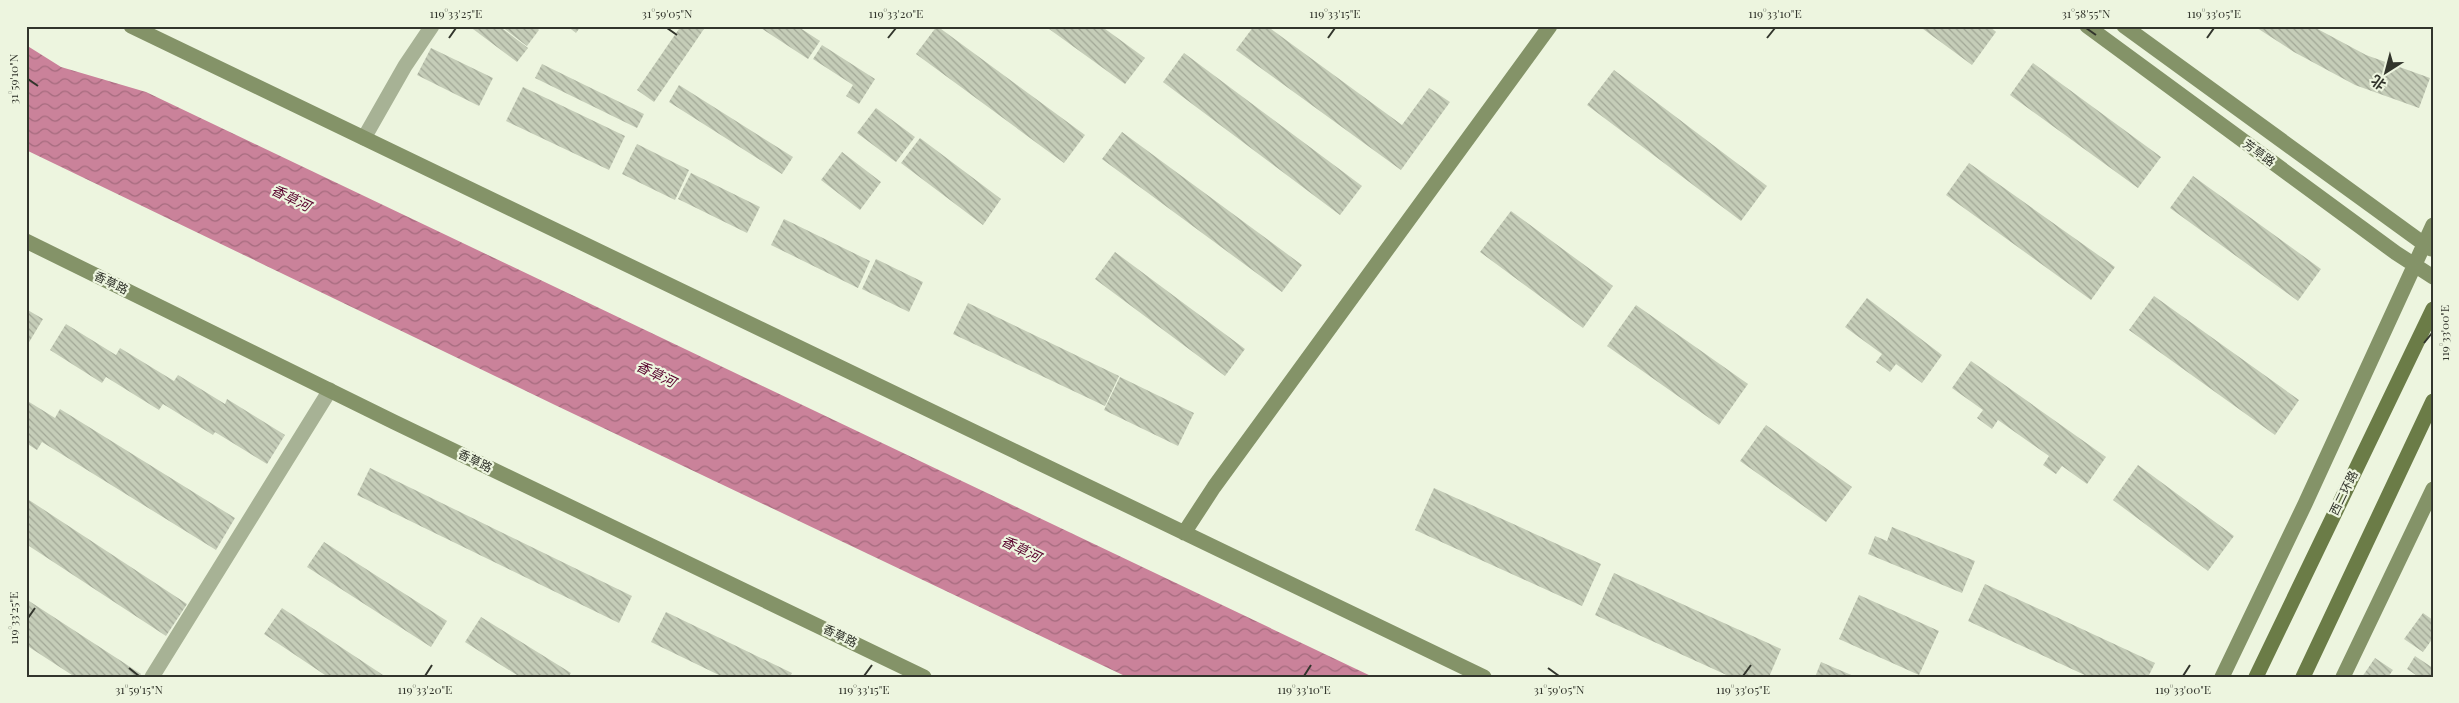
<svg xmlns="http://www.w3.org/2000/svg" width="2459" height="703" font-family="'Playfair Display','Noto Sans SC',serif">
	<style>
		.water { fill: url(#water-waves) }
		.building { fill: url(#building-back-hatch) }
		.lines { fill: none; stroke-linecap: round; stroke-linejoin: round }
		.street { stroke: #a7b295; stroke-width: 15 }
		.secondary { stroke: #849368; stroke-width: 15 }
		.primary { stroke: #6b7c47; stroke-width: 15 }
		.ticks { fill: none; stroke: #32352c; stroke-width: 2 }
		.labels { text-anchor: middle; stroke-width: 4.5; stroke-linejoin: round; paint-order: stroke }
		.street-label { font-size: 12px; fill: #32352c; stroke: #edf5df }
		.water-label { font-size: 14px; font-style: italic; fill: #58002c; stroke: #edf5df }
		.neatline { fill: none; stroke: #32352c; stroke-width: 2 }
		.ticks-label { font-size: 12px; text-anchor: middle; fill: #32352c }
	</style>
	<defs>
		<pattern id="water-waves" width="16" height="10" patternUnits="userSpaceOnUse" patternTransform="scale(1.25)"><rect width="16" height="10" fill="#ca829a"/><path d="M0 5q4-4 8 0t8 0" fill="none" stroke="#a56b7e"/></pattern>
		<pattern id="building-back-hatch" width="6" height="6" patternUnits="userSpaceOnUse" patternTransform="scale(1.25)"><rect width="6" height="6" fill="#c5cdb8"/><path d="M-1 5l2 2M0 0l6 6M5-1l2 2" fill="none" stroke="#a1a796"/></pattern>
	</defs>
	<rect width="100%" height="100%" fill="#edf5df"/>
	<path class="water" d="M26 45 61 67 146 92 1373 677H1127L555 405 26 150Z"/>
	<path class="building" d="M469 26H499L528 48 517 62Z
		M501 26H534L539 30 527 46Z
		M567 26H581L576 33Z
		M681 26H706L654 102 637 90Z
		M758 26H797L820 41 808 59Z
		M937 26 1085 135 1064 163 916 54Z
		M1045 26H1101L1145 58 1125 84Z
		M1254 26H1267L1402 125 1429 88 1450 102 1401 170 1236 50Z
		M1919 26H1989L1996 32 1972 65Z
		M2254 26H2312L2366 55 2430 78 2419 108 2355 85 2294 52Z
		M822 45 875 79 859 104 846 96 853 85 813 59Z
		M431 48 493 78 479 106 417 75Z
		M1184 53 1362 186 1340 215 1163 82Z
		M2033 63 2161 157 2138 188 2010 95Z
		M542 64 644 114 637 128 535 78Z
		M1614 70 1767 186 1741 221 1587 105Z
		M679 85 793 157 782 174 669 102Z
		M523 87 625 136 609 170 506 121Z
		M876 108 915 137 896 162 857 133Z
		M1122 132 1302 265 1282 292 1102 159Z
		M920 138 1001 199 983 225 901 163Z
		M637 144 689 170 675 200 622 174Z
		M842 152 881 182 860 210 821 180Z
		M1969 163 2115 267 2091 300 1946 195Z
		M691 173 760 207 747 233 678 199Z
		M2193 176 2321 269 2298 301 2170 208Z
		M1511 211 1613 286 1583 328 1480 252Z
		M784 219 870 261 858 288 771 245Z
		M1115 252 1245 349 1225 376 1095 279Z
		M876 259 923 282 909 312 862 289Z
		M2154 296 2299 400 2275 435 2129 330Z
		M1867 298 1942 355 1922 383 1896 364 1890 372 1876 362 1882 354 1845 327Z
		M968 303 1119 376 1105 406 953 334Z
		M1636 305 1748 384 1719 425 1607 346Z
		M26 309 43 319 28 344H26Z
		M66 324 116 355 120 348 174 381 178 375 225 404 227 399 285 435 267 464 215 432 213 435 163 404 159 410 106 377 102 383 50 350Z
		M1971 361 2106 457 2087 484 2062 466 2056 474 2043 465 2049 456 1998 420 1992 429 1977 418 1983 410 1952 388Z
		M1120 377 1194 413 1178 446 1104 410Z
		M26 400 55 418 60 409 235 518 216 550 42 442 37 450 26 443Z
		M1766 425 1852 487 1826 522 1740 461Z
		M2138 465 2234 536 2208 571 2113 500Z
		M370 468 632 596 619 623 357 495Z
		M1434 488 1601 564 1582 606 1415 530Z
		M26 498 187 604 166 636 26 544Z
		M1892 527 1975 561 1962 593 1868 554 1875 536 1887 541Z
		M324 542 447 621 431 647 307 567Z
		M1614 573 1781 649 1769 677H1731L1595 615Z
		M1985 584 2155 663 2148 677H2089L1968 621Z
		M1859 595 1939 631 1919 675 1839 639Z
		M26 599 141 674 139 677H75L26 645Z
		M282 608 386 677H328L264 634Z
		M666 612 792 673 790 677H723L651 642Z
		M2423 613 2433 620V638L2423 652 2404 639Z
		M481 617 571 673 568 677H520L465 642Z
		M2415 656 2433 668V677H2419L2407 669Z
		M2375 658 2393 670 2388 677H2362Z
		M1821 662 1856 677H1815Z"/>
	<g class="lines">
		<path class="street" d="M364 138 405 66 432 26
			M152 677 330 390"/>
		<path class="secondary" d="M131 26 1484 677
			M2087 26 2396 253 2433 277
			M2124 26 2431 249
			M26 241 394 422 924 677
			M1184 533 1214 487 1550 26
			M2222 677 2305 504 2433 225
			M2343 677 2433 489"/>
		<path class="primary" d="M2256 677 2433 309
			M2303 677 2433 401"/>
	</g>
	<path class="ticks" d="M667 28 677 35M2086 28 2096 35M449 38 456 28M888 38 896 28M1328 38 1335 28M1767 38 1775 28M2207 38 2214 28M28 79 38 86M2424 343 2432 333M28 618 35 608M129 668 139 676M1548 668 1559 676M425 676 432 665M864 676 872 665M1304 676 1311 665M1743 676 1751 665M2183 676 2190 665"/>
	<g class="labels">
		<g class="street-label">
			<text transform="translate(2259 153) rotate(36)" y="4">芳草路</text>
			<text transform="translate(111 283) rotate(26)" y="4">香草路</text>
			<text transform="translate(475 461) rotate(26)" y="4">香草路</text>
			<text transform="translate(2344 493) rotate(-64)" y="4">西二环路</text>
			<text transform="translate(840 636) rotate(26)" y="4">香草路</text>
		</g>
		<g class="water-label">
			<text transform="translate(291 198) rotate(26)" y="5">香草河</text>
			<text transform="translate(656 374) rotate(26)" y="5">香草河</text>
			<text transform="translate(1021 549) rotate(26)" y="5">香草河</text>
		</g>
	</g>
	<rect width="2459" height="703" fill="none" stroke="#edf5df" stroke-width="55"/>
	<g transform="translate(2386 72) rotate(216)" stroke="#edf5df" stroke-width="4" paint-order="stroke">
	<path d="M0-4L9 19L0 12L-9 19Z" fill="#32352c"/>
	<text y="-8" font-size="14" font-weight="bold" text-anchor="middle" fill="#32352c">北</text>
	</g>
	<rect x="28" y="28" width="2404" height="648" class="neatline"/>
	<g class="ticks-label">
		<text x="456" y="18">119°33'25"E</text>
		<text x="667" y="18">31°59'05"N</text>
		<text x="896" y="18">119°33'20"E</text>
		<text x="1335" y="18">119°33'15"E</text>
		<text x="1775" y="18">119°33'10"E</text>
		<text x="2086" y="18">31°58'55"N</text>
		<text x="2214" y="18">119°33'05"E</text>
		<text transform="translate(14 79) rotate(-90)" y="4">31°59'10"N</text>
		<text transform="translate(2445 333) rotate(-90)" y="4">119°33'00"E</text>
		<text transform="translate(14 618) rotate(-90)" y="4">119°33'25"E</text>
		<text x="139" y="694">31°59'15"N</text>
		<text x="425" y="694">119°33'20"E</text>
		<text x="864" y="694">119°33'15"E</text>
		<text x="1304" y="694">119°33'10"E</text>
		<text x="1559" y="694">31°59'05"N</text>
		<text x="1743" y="694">119°33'05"E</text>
		<text x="2183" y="694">119°33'00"E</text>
	</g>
</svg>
